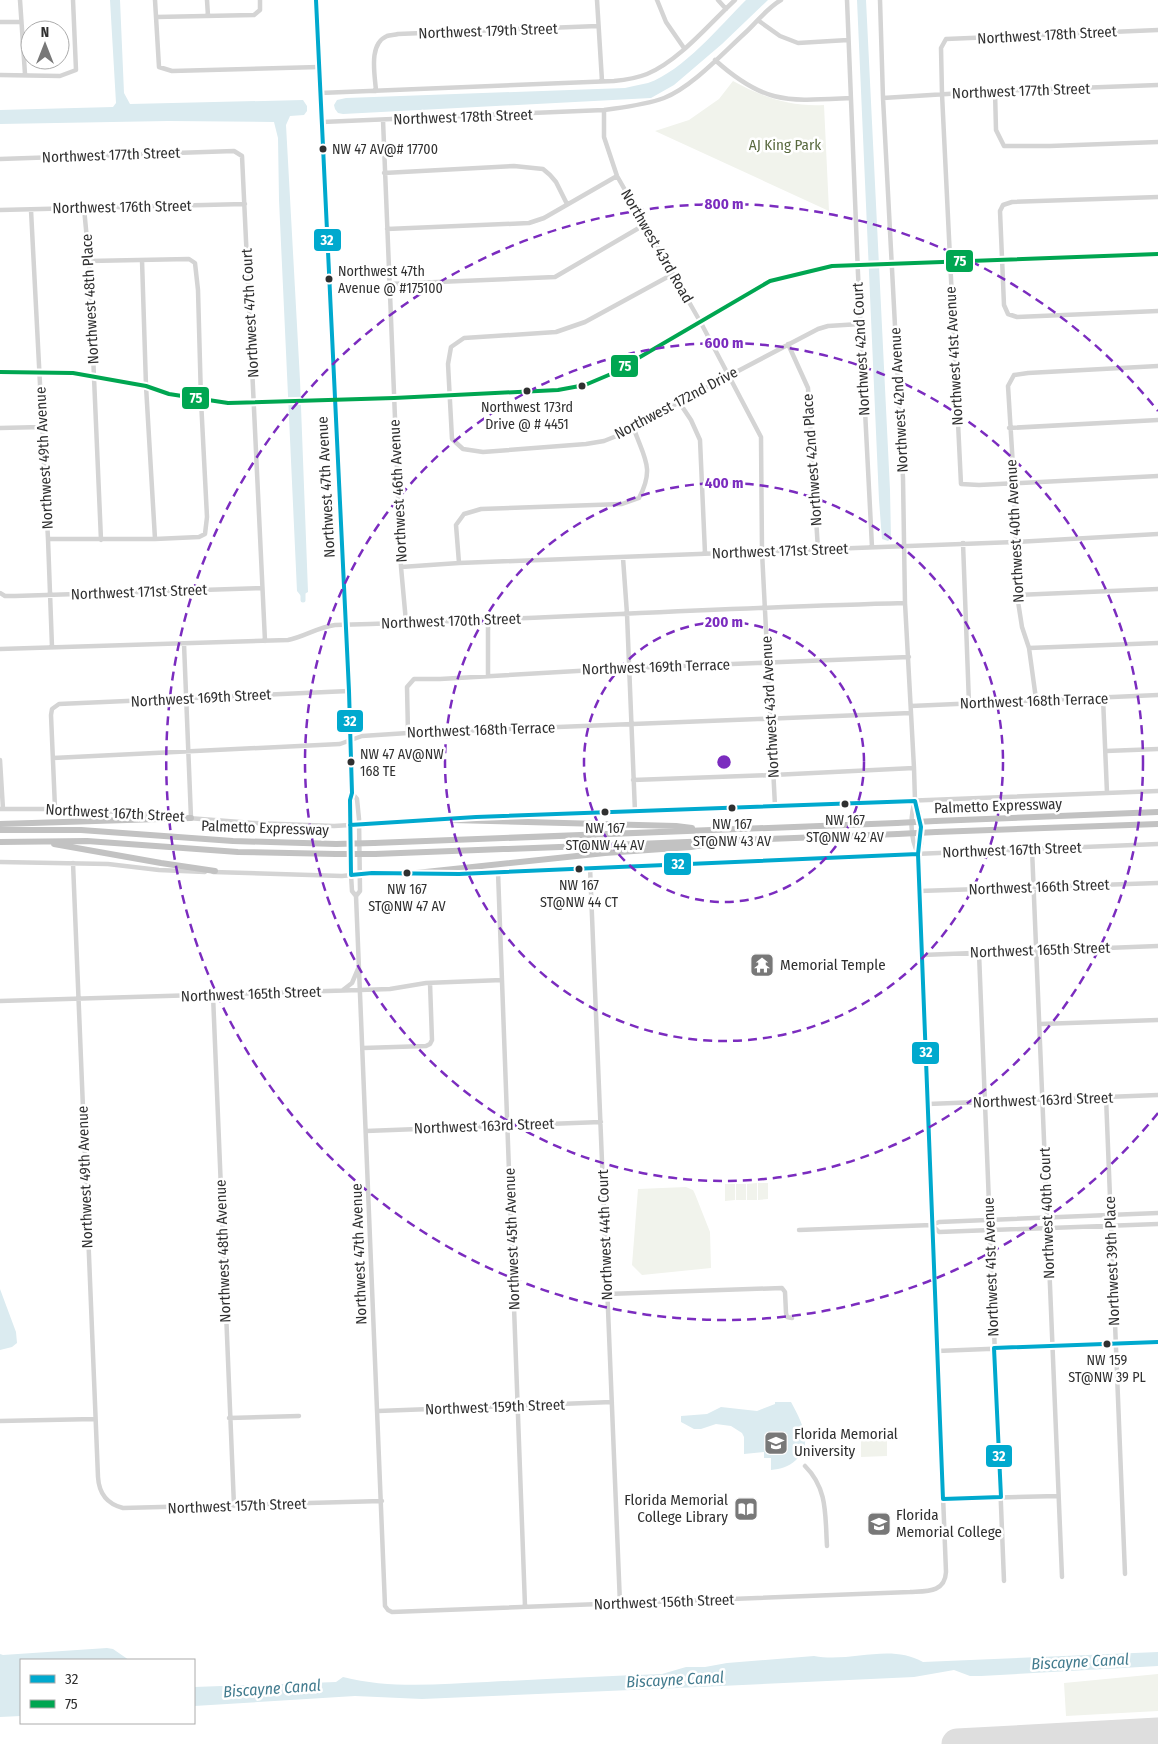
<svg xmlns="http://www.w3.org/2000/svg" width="1158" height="1744" font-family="'Fira Sans Condensed',sans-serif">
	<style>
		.green { fill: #f1f3ec }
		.water { fill: #dbebf0 }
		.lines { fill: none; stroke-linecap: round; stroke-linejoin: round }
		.canal { stroke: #dbebf0; stroke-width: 5 }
		.runway { stroke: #dedede; stroke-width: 31 }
		.minor { stroke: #d4d4d4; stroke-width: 4.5 }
		.major { stroke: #c8c8c8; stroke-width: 5.5 }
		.highway { stroke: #c2c2c2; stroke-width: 6 }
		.highway-bridge { stroke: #c2c2c2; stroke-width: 6 }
		.bus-1-casing { stroke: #fff; stroke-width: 8 }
		.bus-2-casing { stroke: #fff; stroke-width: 8 }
		.bus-1 { stroke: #00a9ce; stroke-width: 4 }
		.bus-2 { stroke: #00a651; stroke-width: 4 }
		.ring { fill: none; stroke: #7b2cbf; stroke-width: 2.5; stroke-dasharray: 9 6 }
		.bus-dot { fill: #303030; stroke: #fff; stroke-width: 2 }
		.labels { text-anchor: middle; stroke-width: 5; stroke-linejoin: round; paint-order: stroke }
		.bus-label { font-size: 14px; fill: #303030; stroke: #fff }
		.street-label { font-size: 15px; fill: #303030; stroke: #fff }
		.park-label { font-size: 15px; fill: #59693f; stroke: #fff }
		.poi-label { font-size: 15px; fill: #303030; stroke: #fff; text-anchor: start }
		.water-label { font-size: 16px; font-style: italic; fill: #427b8e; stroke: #fff }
		.centre { fill: #7b2cbf; stroke: #fff; stroke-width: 2.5 }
		.ring-label { font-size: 15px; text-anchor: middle; font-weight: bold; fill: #7b2cbf; stroke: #fff; stroke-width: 5; stroke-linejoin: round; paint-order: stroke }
		.line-badge { stroke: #fff; stroke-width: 2 }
		.badge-label { font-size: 14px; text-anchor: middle; font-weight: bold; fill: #fff }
	</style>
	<rect width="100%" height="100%" fill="#fff"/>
	<path class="green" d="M733 81C762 97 791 107 824 105L829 211 655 131 689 120 719 99Z
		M757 1183V1200H747V1184Z
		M758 1183H768V1199L758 1200Z
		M725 1184H735V1200L725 1201Z
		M736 1184H746V1200H736Z
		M686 1187 693 1190 695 1194 710 1232 711 1268 642 1275 632 1265 638 1189Z
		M887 1435V1456L861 1457V1436Z
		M1158 1674V1711L1066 1716 1064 1683Z"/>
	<path class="water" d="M110 0H120L124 93 130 104 303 100 307 106V111L304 115 290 116 286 125 300 380 308 592 301 596 297 591 279 200 278 138 274 122 168 121 0 124V110L113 107 116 103Z
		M746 0H768L722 44 674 85 651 98 343 114 338 113 335 109 334 105 337 100 346 98 625 88C632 86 640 85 648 83 683 71 720 26 746 0Z
		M857 0H866L890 490 891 538 888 541 882 539 879 500Z
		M0 1289 16 1332 17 1343 12 1347 0 1350Z
		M775 1402H791C800 1419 815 1444 796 1460 788 1467 781 1469 771 1470V1458H764V1452L744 1454V1437L742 1433 731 1426 716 1424 701 1429H694L681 1422V1416L707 1414 721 1407 757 1411 775 1404Z
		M107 1648 113 1649 129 1660H21V1716L0 1717V1654L3 1655Z
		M1158 1652V1666L981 1676H970L954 1670 914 1677 678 1688 422 1699 355 1696 194 1706V1687L336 1682 343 1677C389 1689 440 1684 487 1682 546 1679 604 1676 662 1674L686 1667H705L727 1663 814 1656C851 1663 889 1643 923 1662Z"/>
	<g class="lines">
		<path class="canal" d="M303 590V600"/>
		<path class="runway" d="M957 1744 1158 1733"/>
		<path class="minor" d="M20 0 25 74
			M155 0 159 67 172 71 319 67
			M207 0 208 16
			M597 0 602 81
			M657 0 666 22 684 48
			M718 0 726 9
			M847 0 858 274 872 547
			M156 17 254 15 260 10V0
			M759 21 780 36 798 43 848 40
			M0 22H21
			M1158 30 946 39 941 48 942 94 961 484 979 485 1158 476
			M715 60C765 105 788 101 851 98
			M0 75 60 76 76 70 73 0
			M376 91C375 75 368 44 387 36 390 35 395 35 398 34L598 26
			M995 91 996 130 1004 146H1050L1158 142
			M320 93 614 81C625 80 637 78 647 74 679 61 710 23 735 0
			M883 98 995 91 1158 85
			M604 110V137L617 176 701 323 761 437 762 552 775 806
			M383 120 401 567 406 622
			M322 122 604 110C625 107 645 105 664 98 692 87 723 53 745 33 757 22 767 8 781 0
			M0 159 234 151 242 156 265 641
			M384 173 514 166 543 169 550 175 556 182 567 204
			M1158 197 1012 202 1003 205 1000 211 1004 305 1008 314 1017 317 1158 311
			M84 208 89 261 101 540
			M0 210 245 204
			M31 210 48 539 52 647
			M387 229 529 223 544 218 617 176
			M142 260 146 386 155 539
			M673 274 585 322 556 332 464 338 451 347 448 364 452 439 463 449 483 452 586 444 604 441 634 429 679 402 818 329 828 326 860 324
			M389 284 555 277 644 225
			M788 344 808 388 818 550
			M0 372 73 373 146 386 169 394 228 403 394 398 558 390 585 385 611 374 770 281 798 273 832 266 1158 254
			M679 402 691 420 700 440 705 553
			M0 428 42 427
			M1009 428 1158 420
			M48 539H155L199 537 205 534 207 517 201 400 198 290 195 263 189 259 89 261
			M963 543 969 704
			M623 558 627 614 635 812
			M459 563 456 525 464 514 481 509 622 504 639 498C655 468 644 458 634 429
			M401 567 459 563 1015 542 1158 534
			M0 593 5 596H15L262 588
			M1017 595 1158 589
			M488 620V675
			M184 644 191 818
			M1029 648 1158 643
			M0 649 288 640C304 637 318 627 335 625 525 620 715 608 905 603
			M1103 698 1107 793
			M1036 699 1029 648 1022 627 1017 595 1014 483 1008 386 1014 375 1028 373 1158 366
			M911 706 1158 695
			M408 733 407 687 414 679H440L629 668 909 657
			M1106 751 1158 749
			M53 758 340 744 362 736 408 733 911 713
			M0 760 3 809
			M633 780 773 775 914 768
			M352 793 357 799 359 819 360 891 356 896
			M915 801C910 816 910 839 918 853
			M55 808 51 715 52 709 59 704 349 691
			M0 809H77L173 816
			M188 818 253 823 334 826 453 819
			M465 818 1158 791
			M1032 849 1062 1577
			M0 862 108 864 159 870 205 872
			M73 863 98 1477C99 1494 107 1504 123 1508L382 1501
			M590 867 620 1604
			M213 872 342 876 372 873H417
			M498 872 525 1606
			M430 874 1158 844
			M351 875 352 891 356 896 385 1606 388 1610 392 1612 910 1592C926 1591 945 1593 946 1572L921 936 918 854 921 844 919 811 915 801 914 768 905 603 903 478 883 98 880 0
			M919 891 1158 883
			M979 953 1004 1581
			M922 955 1158 946
			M343 990 352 983 358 969
			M213 995 234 1506
			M0 1001 360 990 390 989 426 983 502 980
			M1040 1024 1158 1020
			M363 1048 426 1046 430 1044 432 1040 430 983
			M1106 1097 1125 1574
			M928 1104 1158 1095
			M366 1131 601 1122
			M932 1225 939 1232 1158 1224
			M799 1230 932 1225 939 1222 1158 1213
			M607 1294 782 1288 785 1292 786 1313 787 1317 792 1318
			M937 1351 1158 1342
			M378 1411 612 1402
			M229 1418 299 1416
			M0 1421 95 1419
			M805 1466C828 1489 825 1515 827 1546
			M943 1499 1058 1496"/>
		<path class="major" d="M316 0 349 691 352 793 350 800 351 875"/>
		<path class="highway" d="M451 820 676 826 692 828
			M935 821 1158 812
			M0 824 191 818
			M0 830H81L233 841 336 844
			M936 832 1158 824
			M0 842 87 841 238 852 336 854
			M374 843 897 823
			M54 844 161 863 215 871
			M375 854 898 834
			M416 873 605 853 691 847 703 845"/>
		<path class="highway-bridge" d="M897 823 935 821
			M898 834 936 832
			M336 844 374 843
			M336 854H375"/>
		<g class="bus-1-casing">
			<path id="bus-1" d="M316 0 349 691 352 793 350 800 351 875 372 873 459 874 918 854
				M350 825 476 817 915 801 921 827 918 854 943 1499 1001 1497 994 1348 1158 1342"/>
		</g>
		<g class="bus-2-casing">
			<path id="bus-2" d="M0 372 73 373 146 386 169 394 228 403 394 398 558 390 585 385 611 374 770 281 832 266 1158 254"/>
		</g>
		<use href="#bus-1" class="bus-1"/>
		<use href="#bus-2" class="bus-2"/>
	</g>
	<g class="ring">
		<circle cx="724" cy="762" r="140"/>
		<circle cx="724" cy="762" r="279"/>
		<circle cx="724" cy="762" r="419"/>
		<path d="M1158 1113A558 558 0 1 1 1158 411"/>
	</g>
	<defs>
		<g id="temple-square" transform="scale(1.25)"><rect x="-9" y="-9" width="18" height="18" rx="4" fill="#787878" stroke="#fff"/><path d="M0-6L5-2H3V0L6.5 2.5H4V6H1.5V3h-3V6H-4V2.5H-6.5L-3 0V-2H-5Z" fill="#fff"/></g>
		<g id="university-square" transform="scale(1.25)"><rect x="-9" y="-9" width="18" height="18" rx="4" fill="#787878" stroke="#fff"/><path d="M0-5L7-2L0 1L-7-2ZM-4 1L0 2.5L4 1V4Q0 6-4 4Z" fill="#fff"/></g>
		<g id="library-square" transform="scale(1.25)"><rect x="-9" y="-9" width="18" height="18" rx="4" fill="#787878" stroke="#fff"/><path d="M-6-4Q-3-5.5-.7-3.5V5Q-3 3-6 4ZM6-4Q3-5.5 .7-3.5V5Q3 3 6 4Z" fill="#fff"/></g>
		<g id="school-square" transform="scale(1.25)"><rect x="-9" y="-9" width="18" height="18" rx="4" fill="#787878" stroke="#fff"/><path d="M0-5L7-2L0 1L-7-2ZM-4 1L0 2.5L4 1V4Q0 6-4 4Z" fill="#fff"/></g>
	</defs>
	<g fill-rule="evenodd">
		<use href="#temple-square" x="762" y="965"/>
		<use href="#university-square" x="776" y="1443"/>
		<use href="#library-square" x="746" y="1509"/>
		<use href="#school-square" x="879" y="1524"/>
	</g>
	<g class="bus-dot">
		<circle cx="323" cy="149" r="4.5"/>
		<circle cx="329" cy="279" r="4.5"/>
		<circle cx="582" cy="386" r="4.5"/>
		<circle cx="527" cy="391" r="4.5"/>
		<circle cx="351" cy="762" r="4.5"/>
		<circle cx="845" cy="804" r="4.5"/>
		<circle cx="732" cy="808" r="4.5"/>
		<circle cx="605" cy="812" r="4.5"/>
		<circle cx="579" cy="869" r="4.5"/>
		<circle cx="407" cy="873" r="4.5"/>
		<circle cx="1107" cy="1344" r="4.5"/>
	</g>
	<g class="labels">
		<g class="bus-label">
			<text x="332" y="154" text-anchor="start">NW 47 AV@# 17700</text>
			<text x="338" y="276" text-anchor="start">Northwest 47th<tspan x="338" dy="17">Avenue @ #175100</tspan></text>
			<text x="527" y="412">Northwest 173rd<tspan x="527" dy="17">Drive @ # 4451</tspan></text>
			<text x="360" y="759" text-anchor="start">NW 47 AV@NW<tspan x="360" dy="17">168 TE</tspan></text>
			<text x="845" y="825">NW 167<tspan x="845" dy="17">ST@NW 42 AV</tspan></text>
			<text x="732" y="829">NW 167<tspan x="732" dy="17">ST@NW 43 AV</tspan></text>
			<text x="605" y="833">NW 167<tspan x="605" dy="17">ST@NW 44 AV</tspan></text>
			<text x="579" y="890">NW 167<tspan x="579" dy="17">ST@NW 44 CT</tspan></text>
			<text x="407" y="894">NW 167<tspan x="407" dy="17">ST@NW 47 AV</tspan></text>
			<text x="1107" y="1365">NW 159<tspan x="1107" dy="17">ST@NW 39 PL</tspan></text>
		</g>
		<g class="street-label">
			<text transform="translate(488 31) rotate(-2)" y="5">Northwest 179th Street</text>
			<text transform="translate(1047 35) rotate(-3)" y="5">Northwest 178th Street</text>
			<text transform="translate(1021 91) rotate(-2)" y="5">Northwest 177th Street</text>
			<text transform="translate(463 117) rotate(-2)" y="5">Northwest 178th Street</text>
			<text transform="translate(111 155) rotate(-2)" y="5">Northwest 177th Street</text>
			<text transform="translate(122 207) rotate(-1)" y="5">Northwest 176th Street</text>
			<text transform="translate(657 246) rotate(60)" y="5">Northwest 43rd Road</text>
			<text transform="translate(90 299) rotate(-93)" y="5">Northwest 48th Place</text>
			<text transform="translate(250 313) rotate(-93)" y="5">Northwest 47th Court</text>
			<text transform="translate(861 349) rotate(-93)" y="5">Northwest 42nd Court</text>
			<text transform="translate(954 356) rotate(-93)" y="5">Northwest 41st Avenue</text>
			<text transform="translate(899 400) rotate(-93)" y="5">Northwest 42nd Avenue</text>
			<text transform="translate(676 403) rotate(-28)" y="5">Northwest 172nd Drive</text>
			<text transform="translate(44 458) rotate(-93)" y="5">Northwest 49th Avenue</text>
			<text transform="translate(812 460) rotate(-94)" y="5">Northwest 42nd Place</text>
			<text transform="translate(326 487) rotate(-93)" y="5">Northwest 47th Avenue</text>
			<text transform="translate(398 491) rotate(-93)" y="5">Northwest 46th Avenue</text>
			<text transform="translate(1015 531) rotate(-93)" y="5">Northwest 40th Avenue</text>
			<text transform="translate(780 551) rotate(-2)" y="5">Northwest 171st Street</text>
			<text transform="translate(139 592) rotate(-2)" y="5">Northwest 171st Street</text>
			<text transform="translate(451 621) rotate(-2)" y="5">Northwest 170th Street</text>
			<text transform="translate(656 667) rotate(-2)" y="5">Northwest 169th Terrace</text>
			<text transform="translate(201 698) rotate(-3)" y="5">Northwest 169th Street</text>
			<text transform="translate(1034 701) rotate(-2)" y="5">Northwest 168th Terrace</text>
			<text transform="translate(770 707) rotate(-93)" y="5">Northwest 43rd Avenue</text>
			<text transform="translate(481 730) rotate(-2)" y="5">Northwest 168th Terrace</text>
			<text transform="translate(998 806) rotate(-2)" y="5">Palmetto Expressway</text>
			<text transform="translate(115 813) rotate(3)" y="5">Northwest 167th Street</text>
			<text transform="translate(265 828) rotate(2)" y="5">Palmetto Expressway</text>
			<text transform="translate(1012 850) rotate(-2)" y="5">Northwest 167th Street</text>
			<text transform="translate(1039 887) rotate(-2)" y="5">Northwest 166th Street</text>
			<text transform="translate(1040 950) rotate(-2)" y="5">Northwest 165th Street</text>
			<text transform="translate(251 994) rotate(-2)" y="5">Northwest 165th Street</text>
			<text transform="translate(1043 1100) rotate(-2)" y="5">Northwest 163rd Street</text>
			<text transform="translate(484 1126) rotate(-2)" y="5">Northwest 163rd Street</text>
			<text transform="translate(85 1177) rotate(-92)" y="5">Northwest 49th Avenue</text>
			<text transform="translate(1047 1213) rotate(-92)" y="5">Northwest 40th Court</text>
			<text transform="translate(605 1235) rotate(-92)" y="5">Northwest 44th Court</text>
			<text transform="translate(512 1239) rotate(-92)" y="5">Northwest 45th Avenue</text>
			<text transform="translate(223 1251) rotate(-92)" y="5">Northwest 48th Avenue</text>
			<text transform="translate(359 1254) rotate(-92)" y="5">Northwest 47th Avenue</text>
			<text transform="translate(1112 1261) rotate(-92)" y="5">Northwest 39th Place</text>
			<text transform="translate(991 1267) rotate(-92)" y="5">Northwest 41st Avenue</text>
			<text transform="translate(495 1407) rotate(-2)" y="5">Northwest 159th Street</text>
			<text transform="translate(237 1506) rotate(-2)" y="5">Northwest 157th Street</text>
			<text transform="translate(664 1602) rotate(-2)" y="5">Northwest 156th Street</text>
		</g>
		<g class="park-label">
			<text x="785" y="150">AJ King Park</text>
		</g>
		<g class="poi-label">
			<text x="780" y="970">Memorial Temple</text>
			<text x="794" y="1439">Florida Memorial<tspan x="794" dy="17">University</tspan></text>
			<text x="728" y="1505" text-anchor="end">Florida Memorial<tspan x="728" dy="17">College Library</tspan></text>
			<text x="896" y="1520">Florida<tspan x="896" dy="17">Memorial College</tspan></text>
		</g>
		<g class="water-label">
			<text transform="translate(1080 1661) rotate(-3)" y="6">Biscayne Canal</text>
			<text transform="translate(675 1679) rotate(-3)" y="6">Biscayne Canal</text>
			<text transform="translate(272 1688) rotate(-4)" y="6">Biscayne Canal</text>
		</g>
	</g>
	<circle cx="724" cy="762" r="8" class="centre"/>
	<g class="ring-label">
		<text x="724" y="209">800 m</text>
		<text x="724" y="348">600 m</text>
		<text x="724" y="488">400 m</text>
		<text x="724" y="627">200 m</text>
	</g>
	<g class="line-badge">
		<rect x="313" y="228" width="29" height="24" rx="5" fill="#00a9ce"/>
		<rect x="945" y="249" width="29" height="24" rx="5" fill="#00a651"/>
		<rect x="610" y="354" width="29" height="24" rx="5" fill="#00a651"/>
		<rect x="181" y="386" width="29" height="24" rx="5" fill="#00a651"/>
		<rect x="336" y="709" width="28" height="24" rx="5" fill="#00a9ce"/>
		<rect x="663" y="852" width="29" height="24" rx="5" fill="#00a9ce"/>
		<rect x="911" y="1041" width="29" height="24" rx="5" fill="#00a9ce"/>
		<rect x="985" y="1444" width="28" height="24" rx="5" fill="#00a9ce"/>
	</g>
	<g class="badge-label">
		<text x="327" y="245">32</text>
		<text x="960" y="266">75</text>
		<text x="625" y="371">75</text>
		<text x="196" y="403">75</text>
		<text x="350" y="726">32</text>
		<text x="678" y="869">32</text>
		<text x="926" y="1057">32</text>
		<text x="999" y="1461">32</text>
	</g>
	<rect x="20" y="1659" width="175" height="65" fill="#ffffff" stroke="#acacac"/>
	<rect x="30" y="1675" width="25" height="8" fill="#00a9ce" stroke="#acacac"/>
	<text x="65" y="1684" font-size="15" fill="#303030">32</text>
	<rect x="30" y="1700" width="25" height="8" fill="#00a651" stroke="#acacac"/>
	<text x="65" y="1709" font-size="15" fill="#303030">75</text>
	<g transform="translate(45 45)"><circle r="24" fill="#ffffff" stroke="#acacac"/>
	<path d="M0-4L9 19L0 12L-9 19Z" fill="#787878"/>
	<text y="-8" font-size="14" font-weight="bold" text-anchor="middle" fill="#303030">N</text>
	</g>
</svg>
